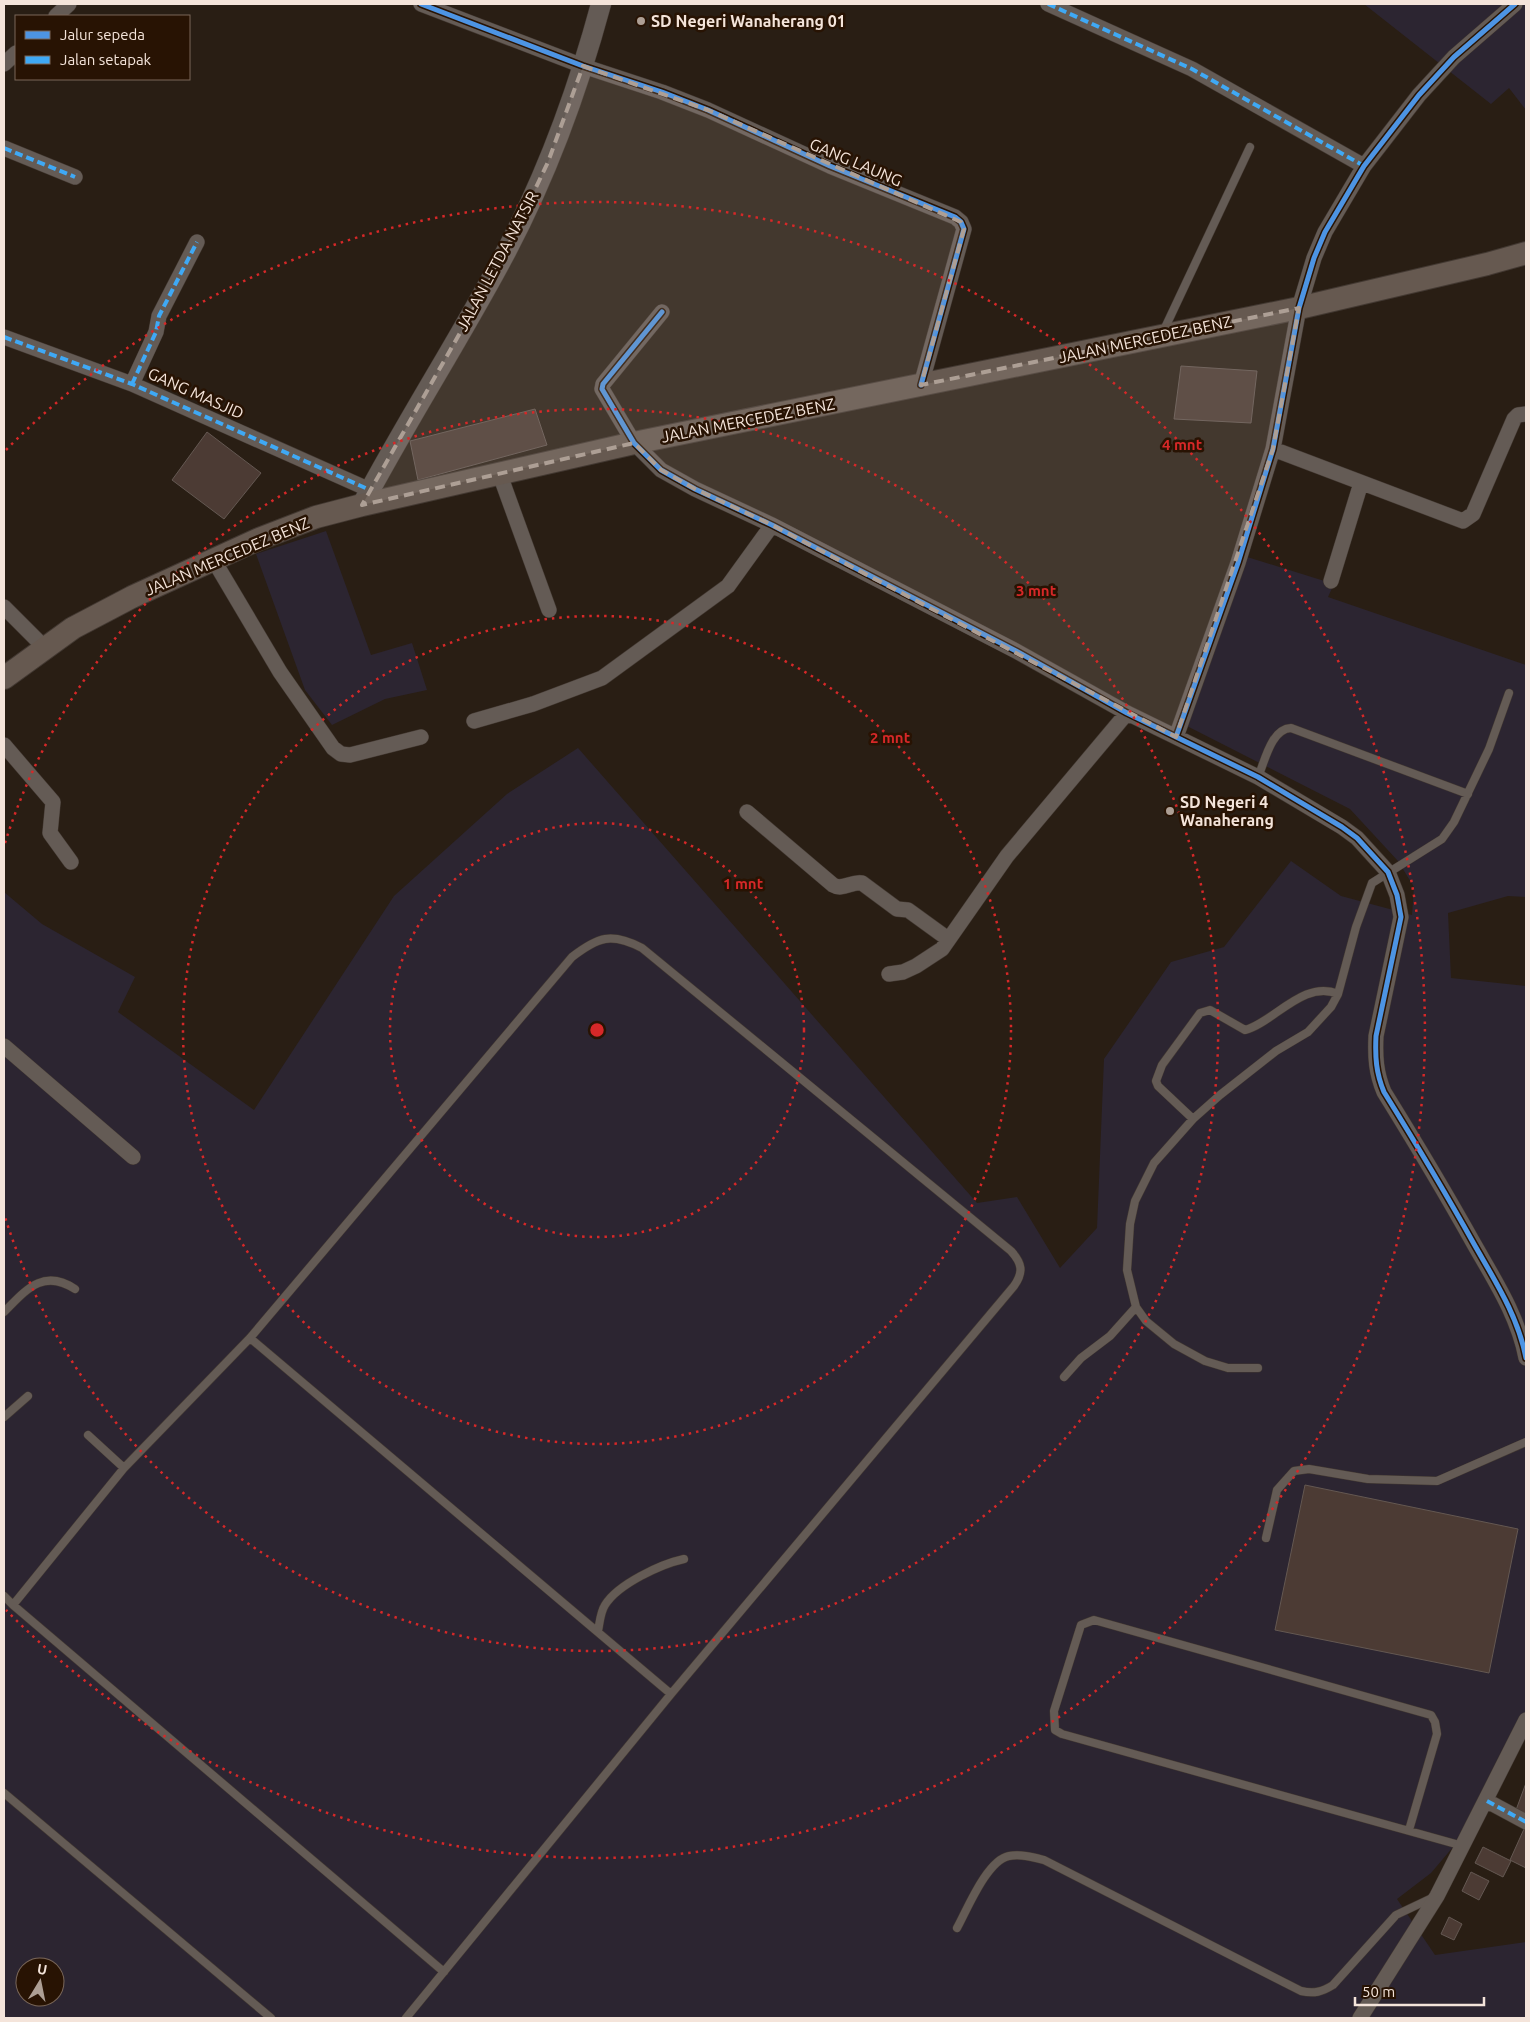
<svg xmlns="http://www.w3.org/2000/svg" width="1530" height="2022" font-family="Ubuntu,sans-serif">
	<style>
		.industrial { fill: #2c2531; fill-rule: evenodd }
		.building { fill: #4c3b34; stroke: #645852 }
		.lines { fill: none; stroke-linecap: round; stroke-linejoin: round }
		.lane-casing { stroke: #433932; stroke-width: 9 }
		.street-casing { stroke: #433932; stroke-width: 16 }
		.secondary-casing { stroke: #433932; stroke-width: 21 }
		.primary-casing { stroke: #433932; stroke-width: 24 }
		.lane { stroke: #645b55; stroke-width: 8 }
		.street { stroke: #645b55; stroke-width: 15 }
		.secondary { stroke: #645b55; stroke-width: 20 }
		.primary { stroke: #665950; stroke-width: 22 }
		.quiet { stroke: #3fa9f5; stroke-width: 4; stroke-dasharray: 8 4; stroke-linecap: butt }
		.cycleway-casing { stroke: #281303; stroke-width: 8 }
		.cycleway { stroke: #4d94e3; stroke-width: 5 }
		.marked { fill: #ad9f95; fill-opacity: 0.2; stroke: #ad9f95; stroke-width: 4; stroke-dasharray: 10 6; stroke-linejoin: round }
		.ring { fill: none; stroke: #d62828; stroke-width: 2.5; stroke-dasharray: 2.5 5 }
		.poi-dot { fill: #ad9f95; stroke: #281303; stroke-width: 2 }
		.labels { text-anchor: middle; stroke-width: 5; stroke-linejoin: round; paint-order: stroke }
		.poi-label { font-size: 16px; font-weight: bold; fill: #f4e4da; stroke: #281303; text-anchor: start }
		.street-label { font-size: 16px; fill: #f4e4da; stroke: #281303 }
		.centre { fill: #d62828; stroke: #281303; stroke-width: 2.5 }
		.ring-label { font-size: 15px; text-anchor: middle; font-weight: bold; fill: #d62828; stroke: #281303; stroke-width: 5; stroke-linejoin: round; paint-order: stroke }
	</style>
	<rect width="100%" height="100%" fill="#291e14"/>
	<path class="industrial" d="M1364 4H1526V110L1509 88 1491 104Z
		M326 531 371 655 412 643 427 690 385 699 332 725 305 690 256 554Z
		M1244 556 1334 584 1328 597 1526 665V897L1508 896 1448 913 1451 978 1526 986V1715L1470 1827 1431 1873 1397 1899 1435 1955 1526 1942V2018H4V892L42 924 135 977 118 1012 254 1110 394 896 507 794 578 748 977 1203 1017 1197 1060 1268 1097 1228 1104 1059 1171 962 1224 947 1291 861 1341 896 1412 915 1414 887 1398 861 1350 809 1183 724ZM25 1967H55V1997H25Z"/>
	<path class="building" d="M1181 366 1257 371 1251 423 1174 419Z
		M535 409 547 445 418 480 410 441Z
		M207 432 261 473 224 519 172 480Z
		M1305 1485 1518 1529 1489 1673 1275 1630Z
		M1526 1783V1813L1516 1810Z
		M1524 1829 1526 1830V1868L1510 1860Z
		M1483 1847 1511 1861 1503 1877 1475 1863Z
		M1471 1872 1489 1881 1479 1900 1462 1891Z
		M1449 1917 1462 1924 1454 1940 1441 1934Z"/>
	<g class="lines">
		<g class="lane-casing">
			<path id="lane" d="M1163 332 1250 147
				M1258 777C1265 761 1271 729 1291 728L1468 794
				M1193 1119 1158 1086 1156 1081 1162 1065 1200 1013 1210 1010 1245 1030C1273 1023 1304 979 1338 994
				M4 1312C26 1290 43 1268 75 1289
				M250 1338 671 1694
				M1258 1368H1228L1205 1361 1174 1344 1146 1321 1136 1307 1127 1270 1130 1224 1135 1201 1154 1163 1193 1119 1220 1095 1276 1051 1308 1032 1331 1007 1338 994 1356 927 1372 883 1442 839 1454 822 1489 749 1509 693
				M1064 1377 1081 1358 1110 1336 1136 1307
				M4 1417 28 1396
				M88 1435 124 1468
				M1266 1538 1277 1490 1294 1471 1309 1469 1368 1479 1437 1481 1526 1442
				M4 1596 13 1605 124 1468 250 1338 572 957C598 937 611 932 642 948L1011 1251C1022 1263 1024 1272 1014 1286L671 1694 406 2018
				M13 1605 444 1972
				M598 1631C600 1622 600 1613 605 1605 618 1584 661 1564 684 1559
				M4 1793 271 2018
				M1409 1830 1437 1734 1435 1722 1431 1715 1094 1620 1081 1625 1054 1711 1055 1730 1062 1734 1463 1846
				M957 1928C967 1910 987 1860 1009 1856 1021 1854 1032 1857 1044 1860L1301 1991C1314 1994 1322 1992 1333 1985L1396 1915 1434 1897"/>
		</g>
		<g class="street-casing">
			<path id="street" d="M421 4 583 66 662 92 708 110 830 166 955 217 961 222 964 229 921 385
				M1048 4 1192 69 1364 166
				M56 16 69 4
				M4 64 16 53
				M4 148 75 177
				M662 312 603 384 602 389 634 443 661 470 695 489 772 525 1016 651 1127 713 1258 777 1342 827 1357 838 1388 872 1397 895 1401 917 1376 1036C1375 1057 1376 1073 1384 1092 1415 1142 1445 1192 1474 1244 1495 1281 1518 1316 1526 1358
				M4 337 132 384 370 490
				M132 384 156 332 159 316 197 242
				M1273 449 1463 521 1473 514 1514 419 1518 415 1526 414
				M500 475 549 610
				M213 559 280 672 333 748 341 754 350 755 421 737
				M1331 581 1361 483
				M4 607 45 648
				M474 721 533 704 602 678 728 586 772 525
				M1176 737 1238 563 1273 449 1299 308 1314 258 1325 232 1364 166 1419 95 1454 57 1515 4
				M4 745 53 802 50 833 71 862
				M747 812 833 885C843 891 851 881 862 883L897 909 908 910 948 939
				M889 974 903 972 916 966 942 949 1007 856 1127 713
				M4 1046 133 1157
				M1487 1801 1526 1822
				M1360 2018 1437 1896 1526 1720"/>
		</g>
		<g class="secondary-casing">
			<path id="secondary" d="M362 505C406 422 457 343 501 261 545 180 577 93 601 4"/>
		</g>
		<g class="primary-casing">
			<path id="primary" d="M4 678 73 628 132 597 259 539 316 517 362 505 634 443 1299 308 1487 264 1526 253"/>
		</g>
		<use href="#lane" class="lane"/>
		<use href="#street" class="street"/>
		<use href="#secondary" class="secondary"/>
		<use href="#primary" class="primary"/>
		<path class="quiet" d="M1048 4 1192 69 1364 166
			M4 148 75 177
			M4 337 132 384 370 490
			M132 384 156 332 159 316 197 242
			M1487 1801 1526 1822"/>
		<g class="cycleway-casing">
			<path id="cycleway" d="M421 4 583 66 662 92 708 110 830 166 955 217 961 222 964 229 921 385
				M662 312 603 384 602 389 634 443 661 470 695 489 772 525 1016 651 1127 713 1258 777 1342 827 1357 838 1388 872 1397 895 1401 917 1376 1036C1375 1057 1376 1073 1384 1092 1415 1142 1445 1192 1474 1244 1495 1281 1518 1316 1526 1358
				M1176 737 1238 563 1273 449 1299 308 1314 258 1325 232 1364 166 1419 95 1454 57 1515 4"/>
		</g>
		<use href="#cycleway" class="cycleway"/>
	</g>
	<path class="marked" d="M583 66 708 110 961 222 964 229 921 385 1299 308 1273 449 1176 737 772 525 695 489 661 470 634 443 362 505 501 261 548 162Z"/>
	<g class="ring">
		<circle cx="597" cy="1030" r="207"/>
		<circle cx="597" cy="1030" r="414"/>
		<path d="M5 843A621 621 0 1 1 5 1217"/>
		<path d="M6 450A828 828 0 1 1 6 1610"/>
	</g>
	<g class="poi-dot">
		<circle cx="641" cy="21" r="5"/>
		<circle cx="1170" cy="811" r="5"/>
	</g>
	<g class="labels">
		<g class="poi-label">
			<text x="651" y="27">SD Negeri Wanaherang 01</text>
			<text x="1180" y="808">SD Negeri 4<tspan x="1180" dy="18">Wanaherang</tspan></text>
		</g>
		<g class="street-label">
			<text transform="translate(856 162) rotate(23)" y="6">GANG LAUNG</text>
			<text transform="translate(497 261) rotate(-62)" y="6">JALAN LETDA NATSIR</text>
			<text transform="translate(1145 339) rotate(-12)" y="6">JALAN MERCEDEZ BENZ</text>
			<text transform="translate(196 393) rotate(24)" y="6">GANG MASJID</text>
			<text transform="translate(748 420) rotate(-11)" y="6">JALAN MERCEDEZ BENZ</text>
			<text transform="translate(227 556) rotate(-23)" y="6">JALAN MERCEDEZ BENZ</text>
		</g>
	</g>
	<circle cx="597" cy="1030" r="8" class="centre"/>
	<g class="ring-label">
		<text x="1182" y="450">4 mnt</text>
		<text x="1036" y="596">3 mnt</text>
		<text x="890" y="743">2 mnt</text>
		<text x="743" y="889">1 mnt</text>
	</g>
	<rect width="1530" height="2022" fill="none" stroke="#f4e4da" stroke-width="10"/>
	<rect x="15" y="15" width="175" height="65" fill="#281303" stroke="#7a6759"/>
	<rect x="25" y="31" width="25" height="8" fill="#4d94e3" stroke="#7a6759"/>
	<text x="60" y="40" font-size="15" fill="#f4e4da">Jalur sepeda</text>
	<rect x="25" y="56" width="25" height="8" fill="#3fa9f5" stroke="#7a6759"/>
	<text x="60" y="65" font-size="15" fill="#f4e4da">Jalan setapak</text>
	<g transform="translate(40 1982) rotate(10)"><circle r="24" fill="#281303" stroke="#7a6759"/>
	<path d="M0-4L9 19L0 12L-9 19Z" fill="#ad9f95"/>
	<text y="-8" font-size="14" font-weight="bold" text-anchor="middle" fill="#f4e4da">U</text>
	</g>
	<path d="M1355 1997v8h129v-8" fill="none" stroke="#f4e4da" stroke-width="2.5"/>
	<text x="1362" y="1997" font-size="15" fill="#f4e4da" stroke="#281303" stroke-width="4" paint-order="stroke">50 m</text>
</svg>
